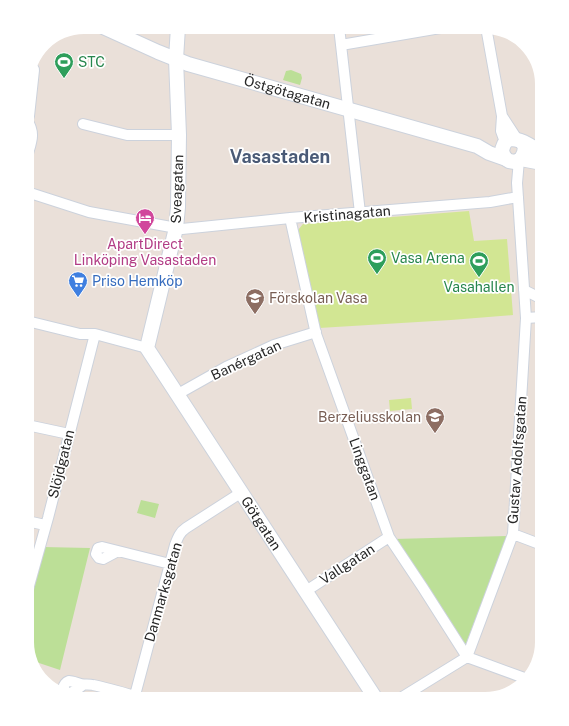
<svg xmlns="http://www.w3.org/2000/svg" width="569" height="726" font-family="'Public Sans',sans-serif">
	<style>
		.green { fill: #bcdf97 }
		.pitch { fill: #d2e693 }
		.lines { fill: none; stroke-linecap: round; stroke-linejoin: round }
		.street-casing { stroke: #ccd2dc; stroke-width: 12 }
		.secondary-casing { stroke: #ccd2dc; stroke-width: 16 }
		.street { stroke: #fff; stroke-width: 10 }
		.secondary { stroke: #fff; stroke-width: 14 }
		.labels { text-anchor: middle; stroke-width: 3.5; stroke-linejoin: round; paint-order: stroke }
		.leisure-label { font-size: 14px; fill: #27864d; stroke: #fff; text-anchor: start }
		.street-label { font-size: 14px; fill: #272727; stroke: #fff }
		.hotel-label { font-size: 14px; fill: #b23c85; stroke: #fff }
		.shop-label { font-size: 14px; fill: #366cbe; stroke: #fff; text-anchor: start }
		.education-label { font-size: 14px; fill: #785e54; stroke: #fff; text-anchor: start }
		.district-label { font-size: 18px; font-weight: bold; fill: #4a5a76; stroke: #fff }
	</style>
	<rect width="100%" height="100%" fill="#eae0d9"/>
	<path class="green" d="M291 70 301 74 302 78 300 85 283 80 286 71Z
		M141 500 159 504 155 518 137 513Z
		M507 536 464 649 394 539Z
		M43 547 90 548 60 670 33 661 27 642V607Z"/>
	<path class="pitch" d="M469 211 474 241 507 239 513 315 451 320 319 328 298 230 303 224Z
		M411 398 412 409 390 411 389 400Z"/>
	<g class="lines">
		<g class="street-casing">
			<path id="street" d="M339 27 360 213
				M486 27 502 116 501 131 505 142
				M341 45 446 27
				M502 116 517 139
				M83 124 127 135H179
				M27 157C31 142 36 134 27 120
				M27 192 89 212 182 229 290 218 490 202 518 197
				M290 218 316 334 389 537 423 588 467 657
				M524 290 542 299
				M526 318 542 317
				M27 321 80 334H95L147 348
				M178 394 226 367 274 345 316 332
				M27 425 69 434
				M27 521 45 525
				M513 534 542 545
				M118 551 103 559 99 558 96 554 98 548 102 547 170 564
				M306 591 389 537
				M27 593 48 518 95 334
				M467 657 513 534 526 318 517 183 519 160
				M83 685C79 688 65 700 64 688 63 685 66 682 69 681 72 681 77 683 81 684 85 685 89 684 93 685 107 688 121 692 135 696
				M134 699 175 545C178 537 180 532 186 528L242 492
				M399 699 467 657 527 679"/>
		</g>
		<g class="secondary-casing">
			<g id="secondary">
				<path id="s1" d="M103 27 158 52 188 64 477 146 489 153 506 159 509 161 515 162 521 159 524 153 525 147 522 142"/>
				<path id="s2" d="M178 27 176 59 179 135 178 207 176 228 147 348 376 699"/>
				<path d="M27 116 32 70"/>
				<path d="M506 159C503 155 501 151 503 147 508 129 533 147 542 153"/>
				<path d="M521 159 542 163"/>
			</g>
		</g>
		<use href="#street" class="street"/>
		<use href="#secondary" class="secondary"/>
	</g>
	<defs>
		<g id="stadium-pin" transform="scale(1)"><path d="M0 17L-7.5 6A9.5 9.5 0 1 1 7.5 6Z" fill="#2e9e5b" stroke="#fff"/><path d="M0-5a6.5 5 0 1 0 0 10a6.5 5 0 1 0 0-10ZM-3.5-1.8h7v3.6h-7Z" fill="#fff"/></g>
		<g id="hotel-pin" transform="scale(1)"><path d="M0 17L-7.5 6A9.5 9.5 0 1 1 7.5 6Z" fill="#d1479c" stroke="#fff"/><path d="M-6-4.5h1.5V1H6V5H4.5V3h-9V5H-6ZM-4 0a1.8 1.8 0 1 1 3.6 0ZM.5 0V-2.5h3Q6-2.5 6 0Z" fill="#fff"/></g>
		<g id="supermarket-pin" transform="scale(1)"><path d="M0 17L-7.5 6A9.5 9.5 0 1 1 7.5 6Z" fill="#3f7fe0" stroke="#fff"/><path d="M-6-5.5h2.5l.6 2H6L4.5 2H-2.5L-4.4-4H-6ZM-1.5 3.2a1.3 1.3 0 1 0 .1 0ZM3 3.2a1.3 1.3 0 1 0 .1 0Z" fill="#fff"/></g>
		<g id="school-pin" transform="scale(1)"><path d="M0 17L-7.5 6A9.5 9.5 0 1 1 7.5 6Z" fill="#8d6e63" stroke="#fff"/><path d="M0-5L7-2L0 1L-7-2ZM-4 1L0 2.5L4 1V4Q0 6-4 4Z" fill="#fff"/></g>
	</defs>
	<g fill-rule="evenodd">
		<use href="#stadium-pin" x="64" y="62"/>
		<use href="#hotel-pin" x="145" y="218"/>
		<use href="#stadium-pin" x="377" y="258"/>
		<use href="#stadium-pin" x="479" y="261"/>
		<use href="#supermarket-pin" x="78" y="281"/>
		<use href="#school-pin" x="255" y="298"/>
		<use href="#school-pin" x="435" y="417"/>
	</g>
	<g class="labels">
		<g class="leisure-label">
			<text x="78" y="67">STC</text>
			<text x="391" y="263">Vasa Arena</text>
			<text x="479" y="292" text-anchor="middle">Vasahallen</text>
		</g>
		<g class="street-label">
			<text dy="5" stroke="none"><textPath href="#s1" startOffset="196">Östgötagatan</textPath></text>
			<text transform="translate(177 189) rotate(-88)" y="5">Sveagatan</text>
			<text transform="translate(347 214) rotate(-5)" y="5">Kristinagatan</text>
			<text transform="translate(246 360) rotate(-25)" y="5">Banérgatan</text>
			<text transform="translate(517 460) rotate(-86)" y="5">Gustav Adolfsgatan</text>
			<text transform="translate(61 464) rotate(-76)" y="5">Slöjdgatan</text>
			<text transform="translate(365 469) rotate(70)" y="5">Linggatan</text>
			<text dy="5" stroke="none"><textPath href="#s2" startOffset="534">Götgatan</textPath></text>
			<text transform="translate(347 564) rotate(-33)" y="5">Vallgatan</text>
			<text transform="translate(163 592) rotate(-74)" y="5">Danmarksgatan</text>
		</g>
		<g class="hotel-label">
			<text x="145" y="249">ApartDirect<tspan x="145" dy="16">Linköping Vasastaden</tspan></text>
		</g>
		<g class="shop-label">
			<text x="92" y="286">Priso Hemköp</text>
		</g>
		<g class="education-label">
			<text x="269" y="303">Förskolan Vasa</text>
			<text x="421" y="422" text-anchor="end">Berzeliusskolan</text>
		</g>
		<g class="district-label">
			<text x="280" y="163">Vasastaden</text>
		</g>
	</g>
	<path d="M0 0H569V726H0ZM84 34H485A50 50 0 0 1 535 84V642A50 50 0 0 1 485 692H84A50 50 0 0 1 34 642V84A50 50 0 0 1 84 34Z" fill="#fff" fill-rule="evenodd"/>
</svg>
